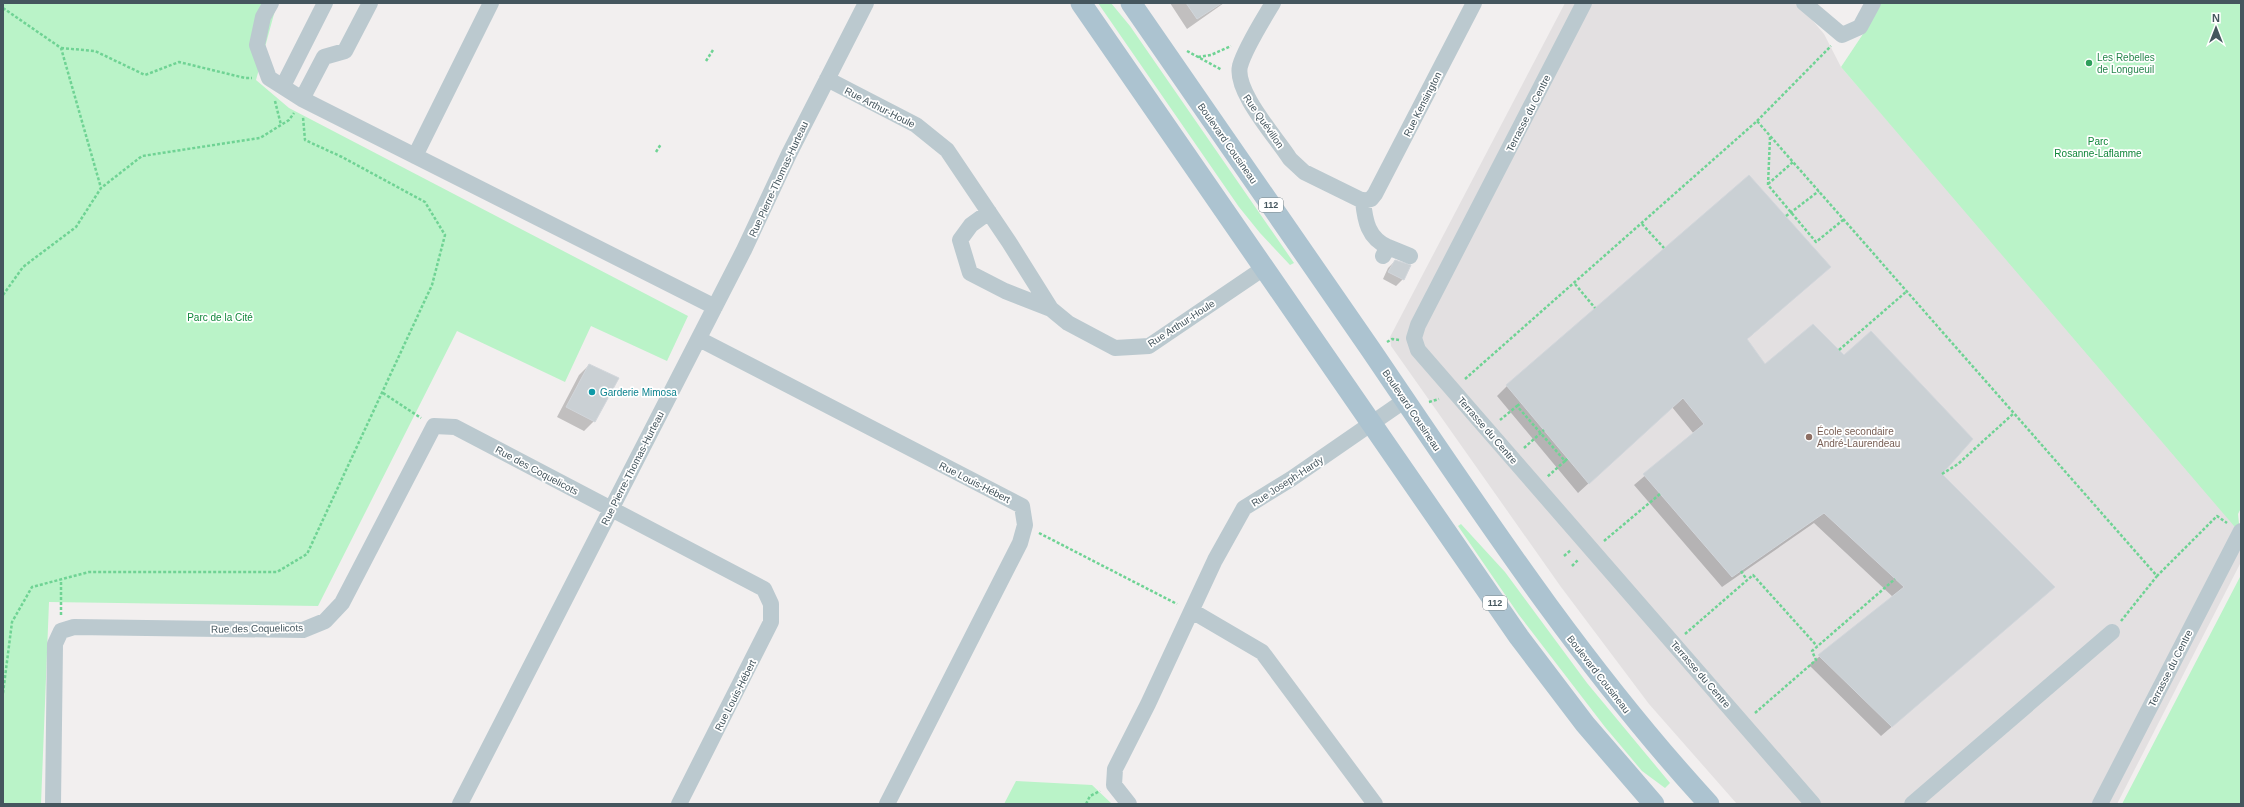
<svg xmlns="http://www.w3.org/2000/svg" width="2244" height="807" font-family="Arial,sans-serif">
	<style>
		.education { fill: #e3e0e1 }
		.green { fill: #baf3c8 }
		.shadow { fill: #0003 }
		.building { fill: #cad0d4; stroke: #d2d6db }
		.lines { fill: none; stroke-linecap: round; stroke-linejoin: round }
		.path { stroke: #6fd394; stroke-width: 2.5; stroke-dasharray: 3 2; stroke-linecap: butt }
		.minor { stroke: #bbc9cf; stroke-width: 16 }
		.major { stroke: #acc3d0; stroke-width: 21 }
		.leisure-dot { fill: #2e9e5b; stroke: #fff; stroke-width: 1.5 }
		.culture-dot { fill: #0f9aa8; stroke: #fff; stroke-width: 1.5 }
		.education-dot { fill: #8d6e63; stroke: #fff; stroke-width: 1.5 }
		.labels { text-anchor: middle; stroke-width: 3.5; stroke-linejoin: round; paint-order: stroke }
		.shield { fill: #fff; stroke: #7d898e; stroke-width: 1 }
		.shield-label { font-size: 9px; font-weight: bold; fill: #45565e }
		.leisure-label { font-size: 10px; fill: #27864d; stroke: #fff; text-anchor: start }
		.street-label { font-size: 10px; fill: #45565e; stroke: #fff }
		.park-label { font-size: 10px; fill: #10863a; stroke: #fff }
		.culture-label { font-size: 10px; fill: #0d838f; stroke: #fff; text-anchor: start }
		.education-label { font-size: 10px; fill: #785e54; stroke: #fff; text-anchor: start }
	</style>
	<rect width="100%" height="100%" fill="#f2efef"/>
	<path class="education" d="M1565 3H1798L1824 34 1841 67 2241 529V562L2117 804H1737L1649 704 1561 587 1391 346 1390 337Z"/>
	<path class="green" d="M3 3H277L256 80 289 108 688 316 667 361 591 326 565 382 457 331 318 606 49 602 41 804H3Z
		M1098 3H1111L1130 26 1294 263 1290 265 1260 233 1239 207Z
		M1880 3H2241V508L2238 514 2240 533 1841 67 1865 31Z
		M1461 524 1505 572 1587 683 1670 783 1665 788 1642 771 1605 727 1519 615 1458 526Z
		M2241 575V804H2122Z
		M1016 781 1092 785 1112 804H1004Z"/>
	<path class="shadow" d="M1170 3H1224L1187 29Z
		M1395 261 1403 279 1396 286 1383 279 1388 268Z
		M1830 267 1746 340 1765 365 1940 474 2054 587 1881 736 1809 665 1893 597 1814 523 1722 587 1634 485 1694 434 1672 407 1578 493 1497 396 1507 386Z
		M589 365 594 421 584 431 557 417 579 375Z"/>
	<path class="building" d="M1186 3H1222L1197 19Z
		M1749 175 1831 267 1747 339 1765 364 1813 324 1844 355 1871 331 1973 439 1942 474 2055 587 1892 727 1818 655 1904 587 1824 513 1732 577 1643 474 1704 424 1683 398 1589 484 1506 385Z
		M1395 260 1411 265 1404 280 1388 272Z
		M589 364 619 378 595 422 566 407Z"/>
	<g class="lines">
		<path class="path" d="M3 8 61 48 101 188
			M61 48 95 51 145 75 179 62 245 78H252
			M1187 51 1222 70
			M1198 57 1211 55 1231 46
			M706 61 713 50
			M275 101 281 125
			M1757 121 1831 46
			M1770 137 1768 185 1816 242 1843 220
			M656 152 661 144
			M1768 184 1793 162
			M1786 216 1819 191
			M1642 224 1664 248
			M1575 284 1595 308
			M3 295 23 267 76 227 101 188 142 156 260 138 289 120 294 113
			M1387 342 1392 339 1399 340
			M1839 350 1907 291
			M1465 379 1757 121 2157 576 2217 516 2227 523
			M383 393 421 418
			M1429 402 1439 399
			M1517 406 1521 403
			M1500 420 1517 406 1565 461 1547 477
			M1524 448 1544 430
			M1565 461 1568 458
			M1942 474 1958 464 2014 413
			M1039 533 1177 604
			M1604 541 1660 494
			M1564 556 1571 550
			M1572 566 1579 559
			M1741 571 1747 580
			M61 615V579
			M2121 621 2157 576
			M1685 634 1753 575 1817 646
			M3 693 12 622 32 587 89 572H277L307 554 432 285 445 235 425 202 342 157 305 140 303 117
			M1755 713 1816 660 1812 651 1895 579
			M1086 804 1090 796 1100 791"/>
		<path class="minor" d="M271 3 263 17 257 45 269 78 302 99 715 307
			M1273 3C1263 20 1245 48 1240 66 1234 91 1276 137 1290 159L1304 172 1363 201 1371 199 1375 194 1474 3
			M1584 3 1418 325 1414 338 1418 350 1813 804
			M1804 3 1842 35 1860 27 1873 3
			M827 79 916 125 947 150 1009 242 1051 309 1068 323 1115 348 1149 346 1264 268
			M283 86 325 3
			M302 99 324 57 345 51 370 3
			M415 156 491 3
			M1363 201C1365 221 1368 238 1388 247L1383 256
			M989 212 971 225 960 240 970 273 1005 291 1051 309
			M1388 247 1410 256
			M699 339 1022 506 1025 525 1020 543 887 804
			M1192 611 1262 652 1375 804
			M53 804 55 644 61 631 74 627 303 630 325 621 342 603 434 426 455 427 764 589 771 604V622L679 804
			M460 804 744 250 789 154 866 3
			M1129 804 1114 785 1115 769 1148 704 1215 560 1244 508 1291 479 1404 401
			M1912 804 2112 632
			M2100 804 2241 531"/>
		<path class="major" d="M1081 3 1519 637 1585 724 1654 804
			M1131 3C1211 119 1292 234 1371 350 1477 506 1581 665 1709 804"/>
	</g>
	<circle class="leisure-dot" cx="2089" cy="63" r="4"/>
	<circle class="culture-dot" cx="592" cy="392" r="4"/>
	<circle class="education-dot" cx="1809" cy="437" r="4"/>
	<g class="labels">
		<g class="shield">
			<rect x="1259" y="198" width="24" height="14" rx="3"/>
			<rect x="1483" y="596" width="24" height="14" rx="3"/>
		</g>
		<g class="shield-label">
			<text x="1271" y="208">112</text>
			<text x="1495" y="606">112</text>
		</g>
		<g class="leisure-label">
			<text x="2097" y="61">Les Rebelles<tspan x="2097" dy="12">de Longueuil</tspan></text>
		</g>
		<g class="street-label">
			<text transform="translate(1422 104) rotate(-63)" y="4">Rue Kensington</text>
			<text transform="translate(880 107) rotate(27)" y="4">Rue Arthur-Houle</text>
			<text transform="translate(1528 113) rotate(-63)" y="4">Terrasse du Centre</text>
			<text transform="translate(1264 121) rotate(55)" y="4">Rue Quévillon</text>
			<text transform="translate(1228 143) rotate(55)" y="4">Boulevard Cousineau</text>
			<text transform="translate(778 179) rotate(-65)" y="4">Rue Pierre-Thomas-Hurteau</text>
			<text transform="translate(1181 323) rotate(-33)" y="4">Rue Arthur-Houle</text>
			<text transform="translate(1412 410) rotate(56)" y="4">Boulevard Cousineau</text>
			<text transform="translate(1488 430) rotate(49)" y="4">Terrasse du Centre</text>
			<text transform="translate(632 468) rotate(-63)" y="4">Rue Pierre-Thomas-Hurteau</text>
			<text transform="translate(537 470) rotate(28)" y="4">Rue des Coquelicots</text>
			<text transform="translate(1287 481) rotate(-33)" y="4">Rue Joseph-Hardy</text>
			<text transform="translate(975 482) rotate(27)" y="4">Rue Louis-Hébert</text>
			<text transform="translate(257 628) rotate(-1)" y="4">Rue des Coquelicots</text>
			<text transform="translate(2170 668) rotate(-63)" y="4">Terrasse du Centre</text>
			<text transform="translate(1599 674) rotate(52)" y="4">Boulevard Cousineau</text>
			<text transform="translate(1701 674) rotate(49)" y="4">Terrasse du Centre</text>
			<text transform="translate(735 695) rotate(-63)" y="4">Rue Louis-Hébert</text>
		</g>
		<g class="park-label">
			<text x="2098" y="145">Parc<tspan x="2098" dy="12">Rosanne-Laflamme</tspan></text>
			<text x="220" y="321">Parc de la Cité</text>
		</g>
		<g class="culture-label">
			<text x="600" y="396">Garderie Mimosa</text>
		</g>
		<g class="education-label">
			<text x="1817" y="435">École secondaire<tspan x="1817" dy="12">André-Laurendeau</tspan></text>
		</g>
	</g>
	<rect width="2244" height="807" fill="none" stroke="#45565e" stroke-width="8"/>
	<g transform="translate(2216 28)" stroke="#ffffff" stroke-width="3" paint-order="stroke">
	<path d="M0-3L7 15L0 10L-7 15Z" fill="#45565e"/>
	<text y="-6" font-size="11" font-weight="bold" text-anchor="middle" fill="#45565e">N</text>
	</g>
</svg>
